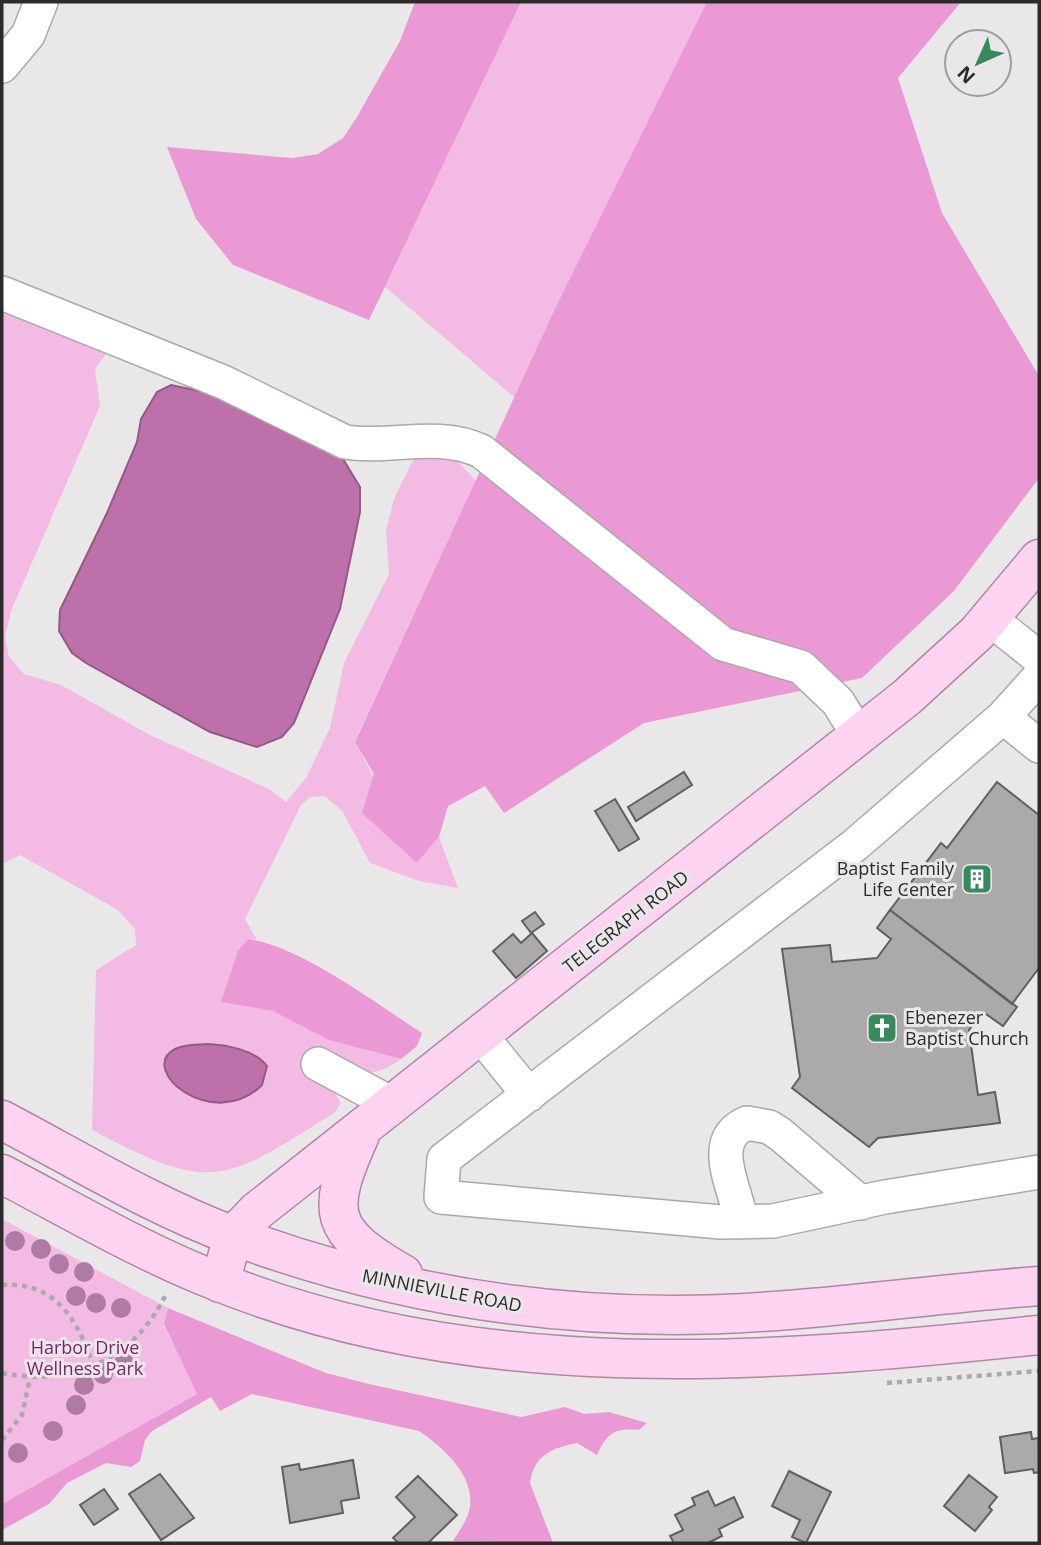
<svg xmlns="http://www.w3.org/2000/svg" width="1041" height="1545" font-family="'Open Sans',sans-serif">
	<style>
		.green { fill: #f3bbe4 }
		.forest { fill: #ea99d5 }
		.water { fill: #bd70aa; stroke: #925b84; stroke-width: 2 }
		.building { fill: #aca9ab; stroke: #625f61; stroke-width: 2 }
		.lines { fill: none; stroke-linecap: round; stroke-linejoin: round }
		.minor-casing { stroke: #aba8aa; stroke-width: 36 }
		.major-casing { stroke: #b285a6; stroke-width: 41 }
		.path { stroke: #aba9aa; stroke-width: 4.5; stroke-dasharray: 5 5; stroke-linecap: butt }
		.minor { stroke: #fff; stroke-width: 33 }
		.major { stroke: #fcd3f1; stroke-width: 38 }
		.tree { fill: #af7ba5 }
		.labels { text-anchor: middle; stroke-width: 6; stroke-linejoin: round; paint-order: stroke }
		.poi-label { font-size: 18px; fill: #2c2b2c; stroke: #eae7e9; text-anchor: end }
		.street-label { font-size: 18px; fill: #2c2b2c; stroke: #eae7e9 }
		.park-label { font-size: 18px; fill: #7e226d; stroke: #eae7e9 }
	</style>
	<rect width="100%" height="100%" fill="#eae7e9"/>
	<path class="green" d="M521 2H707L515 398 385 287Z
		M2 306 111 347 95 369 100 406 11 611 5 638 9 657 24 674 61 685 150 735 269 789 286 802 306 778 330 728 344 663 389 574 386 530 395 496 419 449H446L476 481 355 741 417 863 439 837 458 888 419 881 370 863 343 812 325 796 310 797 301 805 245 919 257 940 248 939 221 1002 274 1011 329 1040 401 1059 387 1068 330 1086 341 1103 334 1113C222 1183 213 1194 92 1130L96 970 136 945 135 929 118 910 20 855 2 864Z
		M2 1219 168 1308 164 1325 198 1394 2 1504Z"/>
	<path class="forest" d="M415 2H521L369 320 233 265 196 219 167 147 292 158 318 154 343 138 357 117 400 41Z
		M707 2H961L898 78 942 213 1039 376V478L954 591 862 678 644 723 504 813 485 786 448 806 439 837 417 863 362 813 374 774 355 742 555 309Z
		M248 939C302 947 375 1003 422 1033L417 1046 401 1059 329 1040 273 1011 221 1002 238 951Z
		M168 1308 326 1373 369 1384 521 1417 565 1407 584 1414 609 1412 647 1423 639 1430C616 1428 607 1432 597 1455L577 1443C552 1448 534 1455 530 1483L553 1543 453 1541C459 1531 469 1518 470 1506 474 1475 443 1447 419 1431L252 1394 220 1411 211 1397 152 1431 145 1440 140 1461 131 1467 106 1463 67 1483 49 1504 2 1530V1504L197 1394 164 1324Z"/>
	<path class="water" d="M171 385 209 393 321 439 343 459 360 487V512L340 609 294 723 282 737 257 747 210 732 86 663 72 653 59 631 60 610 107 513 137 442 141 419 157 392Z
		M208 1044C227 1045 255 1050 267 1066L262 1085C214 1133 136 1070 175 1049 184 1044 197 1045 208 1044Z"/>
	<path class="building" d="M684 772 692 785 636 821 628 807Z
		M997 782 1039 815V968L1012 1004 890 910 941 843 947 848Z
		M615 799 639 839 619 851 595 811Z
		M890 910 1017 1007 1003 1026 983 1012 969 1030 978 1095 995 1092 1000 1123 878 1138 869 1147 792 1088 800 1077 782 949 830 945 832 962 877 958 891 939 877 928Z
		M535 912 544 924 531 933 522 921Z
		M532 933 547 951 516 978 493 951 513 934 521 943Z
		M1031 1432 1032 1439 1039 1438V1472L1034 1473 1033 1469 1005 1473 1000 1437Z
		M353 1460 359 1498 341 1501 343 1513 290 1523 282 1467 299 1464 300 1470Z
		M789 1471 831 1492 806 1543 792 1537 800 1520 772 1506Z
		M160 1474 194 1518 161 1540 129 1494Z
		M969 1475 997 1497 989 1507 992 1510 975 1531 944 1506Z
		M418 1476 457 1515 428 1543H399L393 1538 415 1517 396 1497Z
		M104 1489 118 1509 94 1525 80 1505Z
		M708 1491 715 1506 734 1497 743 1517 719 1529 722 1536 708 1543H674L670 1536 683 1530 675 1515 695 1505 692 1498Z"/>
	<g class="lines">
		<g class="minor-casing">
			<path id="minor" d="M2 66 28 35 41 2
				M2 293 223 382 345 442C390 449 437 431 481 451L723 644 801 667 838 702 859 736
				M990 619 1039 658
				M1003 717 1039 677
				M1039 746 1003 717 855 845 444 1159 441 1197 721 1222 773 1221 885 1197 1039 1172
				M481 1036 529 1095
				M318 1064 394 1105
				M741 1222C738 1191 705 1141 747 1123L769 1127 780 1134 861 1203"/>
		</g>
		<g class="major-casing">
			<path id="major" d="M2 1120C78 1160 153 1206 234 1236 375 1288 523 1315 673 1315 795 1315 918 1295 1039 1286
				M360 1135C325 1213 328 1231 403 1274
				M2 1174C73 1211 144 1253 219 1282 479 1386 767 1364 1039 1335
				M220 1283 233 1236 257 1211 907 697 977 633 1039 559"/>
		</g>
		<path class="path" d="M2 1285C56 1281 78 1321 93 1365
			M2 1373C73 1387 136 1359 167 1292
			M887 1383 1039 1371
			M2 1440 22 1415 30 1378"/>
		<use href="#minor" class="minor"/>
		<use href="#major" class="major"/>
	</g>
	<g class="tree">
		<circle cx="15" cy="1241" r="10"/>
		<circle cx="41" cy="1249" r="10"/>
		<circle cx="59" cy="1264" r="10"/>
		<circle cx="84" cy="1272" r="10"/>
		<circle cx="76" cy="1296" r="10"/>
		<circle cx="96" cy="1303" r="10"/>
		<circle cx="121" cy="1308" r="10"/>
		<circle cx="124" cy="1363" r="10"/>
		<circle cx="103" cy="1374" r="10"/>
		<circle cx="84" cy="1385" r="10"/>
		<circle cx="76" cy="1405" r="10"/>
		<circle cx="53" cy="1431" r="10"/>
		<circle cx="18" cy="1453" r="10"/>
	</g>
	<defs>
		<g id="building-square" transform="scale(1.575)"><rect x="-9" y="-9" width="18" height="18" rx="4" fill="#378a5c" stroke="#eae7e9"/><path d="M-4-6H4V6H1V3H-1V6H-4ZM-2.5-4.3h1.7v1.8h-1.7ZM.8-4.3h1.7v1.8H.8ZM-2.5-1h1.7V.8h-1.7ZM.8-1h1.7V.8H.8Z" fill="#fff"/></g>
		<g id="church-square" transform="scale(1.575)"><rect x="-9" y="-9" width="18" height="18" rx="4" fill="#378a5c" stroke="#eae7e9"/><path d="M-1.2-6h2.4v3.5h3.3v2.4h-3.3V6h-2.4V-.1h-3.3v-2.4h3.3Z" fill="#fff"/></g>
	</defs>
	<g fill-rule="evenodd">
		<use href="#building-square" x="977" y="879"/>
		<use href="#church-square" x="882" y="1028"/>
	</g>
	<g class="labels">
		<g class="poi-label">
			<text x="954" y="875">Baptist Family<tspan x="954" dy="21">Life Center</tspan></text>
			<text x="905" y="1024" text-anchor="start">Ebenezer<tspan x="905" dy="21">Baptist Church</tspan></text>
		</g>
		<g class="street-label">
			<text transform="translate(626 922) rotate(-38)" y="6">TELEGRAPH ROAD</text>
			<text transform="translate(442 1291) rotate(11)" y="6">MINNIEVILLE ROAD</text>
		</g>
		<g class="park-label">
			<text x="85" y="1354">Harbor Drive<tspan x="85" dy="21">Wellness Park</tspan></text>
		</g>
	</g>
	<rect width="1041" height="1545" fill="none" stroke="#2c2b2c" stroke-width="7"/>
	<g transform="translate(978 63) rotate(225)"><circle r="33" fill="#eae7e9" stroke="#9e9c9d" stroke-width="2"/>
	<path d="M0-5L12 26L0 18L-12 26Z" fill="#378a5c"/>
	<text y="-10" font-size="19" font-weight="bold" text-anchor="middle" fill="#2c2b2c">N</text>
	</g>
</svg>
